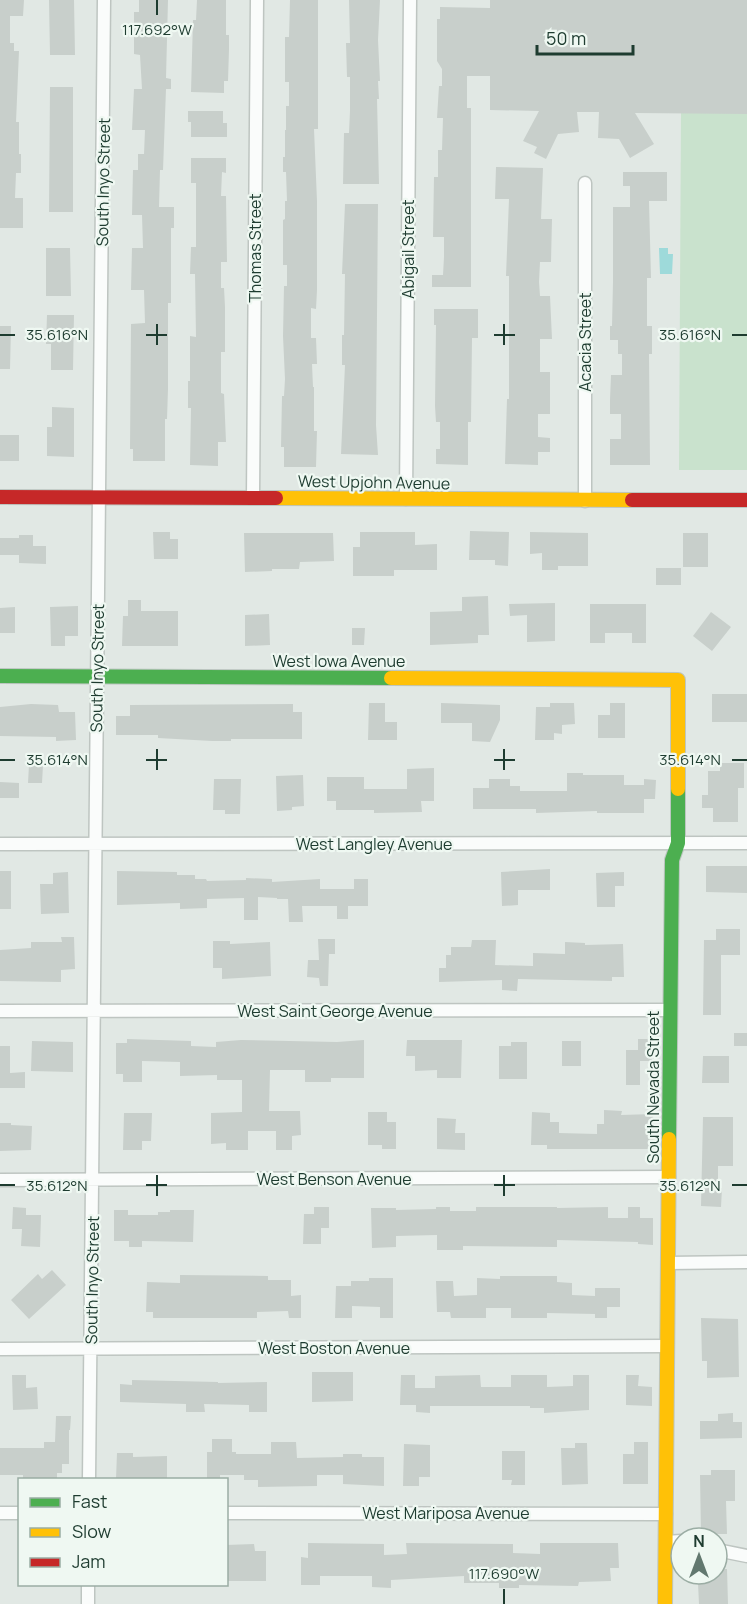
<svg xmlns="http://www.w3.org/2000/svg" width="747" height="1604" font-family="Manrope,sans-serif">
	<style>
		.green { fill: #c9e2cd }
		.water { fill: #9edada }
		.building { fill: #c8cfcb }
		.lines { fill: none; stroke-linecap: round; stroke-linejoin: round }
		.street-casing { stroke: #bec5c1; stroke-width: 15 }
		.fast-casing { stroke: #bdc6c1; stroke-width: 16 }
		.slow-casing { stroke: #bdc6c1; stroke-width: 16 }
		.jam-casing { stroke: #bdc6c1; stroke-width: 16 }
		.street { stroke: #fafcfb; stroke-width: 12 }
		.fast { stroke: #4caf50; stroke-width: 14 }
		.slow { stroke: #ffc107; stroke-width: 14 }
		.jam { stroke: #c62828; stroke-width: 14 }
		.ticks { fill: none; stroke: #1e3c30; stroke-width: 2 }
		.labels { text-anchor: middle; stroke-width: 4.5; stroke-linejoin: round; paint-order: stroke }
		.street-label { font-size: 16px; fill: #1e3c30; stroke: #eff8f2 }
		.ticks-label { font-size: 15px; text-anchor: middle; fill: #1e3c30; stroke: #eff8f2; stroke-width: 4.5; stroke-linejoin: round; paint-order: stroke }
	</style>
	<rect width="100%" height="100%" fill="#e1e8e4"/>
	<path class="green" d="M747 112V470H679L681 113Z"/>
	<path class="water" d="M659 248H668V254H673L672 274H660Z"/>
	<path class="building" d="M0 0H24L23 16H10V43H14V51H19L16 122H19V154H21V173H16L15 198H23V228H0Z
		M49 0H74L75 55H50Z
		M139 0H168L166 78 171 79V89H166L163 170H160L159 207H174V228H171V303H168V389L167 419H165V461H133V449H130L131 324 145 323 144 290H131L132 248H143L142 215H132L133 170H138V154H144L145 130H132L134 89H142L140 55 134 54V12H139Z
		M197 0H226V35H229V49L228 81H224V93L191 92 193 20H196Z
		M290 0H318V129H314L317 201V290L316 309 311 308V338H316L317 364H312L313 387H314V431H317L316 467H284V447H281L282 396H284L285 379 283 336 284 286H287V265H283V220L285 219V201H287L286 172H283V157H285V130H286V106H289V82H285V37H289Z
		M349 0H380L378 40 380 81H378L379 99H377L379 184H343L344 133H349L350 111V77H347L346 43H350Z
		M490 0H747V114L635 113 654 144 630 158 619 139 598 138 599 112H577L579 132 558 134 546 159 534 153 537 147 523 141 539 111 490 110V76H467V108H471V287H432V275H443L444 257V237H433L434 177H438V150H442L443 118H437L439 86H442V69L437 61V19H440V7L490 8Z
		M50 87H73V212H49Z
		M188 111H223V123H227V137H191V122H188Z
		M191 158H226V173L222 172 221 196H226L227 262H221V288H224L225 307V352H221V393L224 394 226 442H218V466L190 465 191 408H188V381H190V336L196 337 195 274H190L191 247H196V183H191Z
		M496 167 543 168 541 219H552L551 262H540L539 282 540 296H550L552 339H540V372H550V414H538V437L550 438V452H538V465L505 464 507 399H509V276H506L509 199H495Z
		M623 172H667V201H649L651 278H647V326H652V354H649L650 465H610V439H621V414H610V400L611 375H622V354H618V340H610V326H612L613 282V207H630V186H623Z
		M345 204H378L376 425 378 455 341 454 345 365H342V335H344L345 274H342Z
		M46 248H70L71 296H46Z
		M434 309H478V338H472L471 422H468V465L436 464V449H440V422H436L435 406 436 325H434Z
		M47 315H74L73 370H51V344H46Z
		M0 326H11L10 369H0Z
		M52 407 74 408V457L47 456V427H52Z
		M0 435H19V461H0Z
		M470 531 509 532 508 566 495 565V560H469Z
		M153 532H170V539H178V559H154Z
		M360 532H415V545L437 544V570H394V576H353V547H360Z
		M530 532 588 533V566H558V570H542V553L530 554Z
		M244 533H333L334 561 300 562 299 569H272V571L245 572Z
		M683 533H708V567H683Z
		M19 535H33V546H46V564L19 563V555H0V538H19Z
		M656 568H681V585H656Z
		M488 596 489 635H478V643L430 645V612L462 611V597Z
		M128 600H141V611H178V646H122L123 616H128Z
		M555 603V641L527 642V615L510 616 509 604Z
		M590 604H646V643H632V633H605V643H590Z
		M78 606V636H65V646H51L50 607Z
		M15 607V633H0V608Z
		M711 612 731 627 712 651 693 636Z
		M269 614 270 645 245 646V615Z
		M352 628H365L364 645H352Z
		M712 694H747V722H712Z
		M369 703H385V722H397V740H368Z
		M441 703 500 705V720L490 742 472 741V723H441Z
		M550 703H574L575 724 562 725V734L554 733V740H535L536 707H550Z
		M610 703H625V738H598V715H610Z
		M31 704 58 705 59 712H75L76 740 56 741V737L0 736V707Z
		M293 704V712H302V739H231V741H212L158 738V735H116V716H130V705Z
		M720 763H744V788H738V822H713V808H702V795H708V771H720Z
		M29 765H43L42 783H28Z
		M434 768V801H421L422 812 374 813V810H336V801H327V777H364V789H407V769Z
		M567 773H583V775H624V785H644V779L656 780 655 799H644V813H597V811L536 813V809H473V788H489V779H510V786H520V791H567Z
		M303 775 304 806 292 807V810L277 811 276 776Z
		M214 779H241L240 814H225V810H213Z
		M0 782 19 783V798H0Z
		M706 866H747V893L706 892Z
		M550 869V890H518V905L502 906 501 872Z
		M0 871H11V909H0Z
		M117 871 177 872V875H195V879H206L207 881 246 880V878L272 879V882L320 879V889H354V879H368V906H348V919H337V906H302L303 922H289L288 899H277V898L258 897V920H244V898L207 899V908L180 909V903L117 905Z
		M68 872 69 913 41 914 40 884H53V873Z
		M624 872V886H615V907H597L596 873Z
		M716 929H740V955H721V1015H703L704 940H716Z
		M61 937H74L75 969 61 970V982L0 981V950L31 948V942H62Z
		M318 939H335V954H329L328 986H320L319 978 307 977 308 960H319Z
		M472 940H496L495 965 533 966V953L565 954V942L585 943V945L623 944 624 977H612V981L518 979 517 991 502 990V980L439 982V968H446V955H451V947H471Z
		M213 941H230V944L270 942 271 976 222 979V968H213Z
		M734 1033H747V1046H734Z
		M127 1039 191 1041V1046L216 1047V1042L241 1040 337 1042 364 1040V1078H331V1082H305V1070H270L269 1111H300L301 1135 292 1136V1150H276V1131H248V1150H226V1143L211 1144V1113L242 1112V1080H217V1075L180 1076V1062L142 1061V1082H123V1074H116V1043H127Z
		M638 1039H652V1061H640V1085H626V1050H638Z
		M407 1040H462L461 1078H437V1070L415 1071V1056H406Z
		M32 1041 73 1042V1072L31 1071Z
		M562 1041H581V1066H562Z
		M511 1042H527V1079H499V1046H511Z
		M0 1046H10V1073L25 1072V1088H0Z
		M703 1056H729V1083H702Z
		M604 1110 622 1111 621 1115 653 1114 654 1149H547V1145H531L532 1112 550 1113V1122H559V1133L597 1134V1124H604Z
		M368 1112H387V1122H396V1149H382V1145H368Z
		M124 1113H152L151 1141H142V1150H123Z
		M703 1117H733V1166H718V1188H722L721 1207 701 1206Z
		M437 1118 456 1119 455 1133H465V1150L437 1149Z
		M0 1123H11V1125L32 1126 31 1150 0 1151Z
		M13 1207 26 1208V1215H41L40 1247 21 1246 22 1229H12Z
		M314 1207H329V1228H321V1244H303L304 1214H314Z
		M436 1207H450V1211H476V1207H557V1208L608 1207V1218H628V1207H640V1218H653V1245L638 1244V1242L557 1240V1247L463 1246V1250H437V1235L396 1236V1247L372 1248 371 1208H396V1210L436 1209Z
		M114 1210H128V1215H158V1212H170V1210H194L193 1242 142 1241V1247H129V1241H114Z
		M52 1270 66 1285 29 1319 11 1300 38 1274 42 1279Z
		M180 1275 268 1276V1280H291V1296L301 1295V1318H289L288 1311 257 1312V1318H153V1312H146L147 1282 180 1283Z
		M500 1276H557V1282L572 1283V1295L595 1296V1288H620V1307H607V1318H595V1314L547 1313V1318H511V1308H486V1318H451L450 1312H437L436 1281H453L454 1296 477 1295V1278L500 1279Z
		M369 1278H393V1318H380V1307L352 1306V1318H335L336 1286H351V1281H369Z
		M701 1318 738 1319 739 1377 707 1378V1361H702Z
		M312 1372H353V1401L312 1402Z
		M12 1375H26V1388L37 1387 38 1409 13 1410Z
		M401 1375H415V1388H435V1376L480 1375 481 1387H511V1375H547V1387L573 1386V1375H589V1410L544 1413V1408H530V1406H430V1413L416 1412V1405H400Z
		M626 1375H639L638 1386 652 1387V1406L626 1405Z
		M132 1380 218 1382V1383L267 1382V1412H249V1405L204 1404 205 1412H186V1404L120 1402V1384L132 1385Z
		M733 1413V1422H742V1438L700 1439V1421H718V1414Z
		M56 1416H71L70 1430H69V1464H62V1473H57V1479H23V1475H0V1448H44V1442H55Z
		M212 1439H232V1452H236V1454H271V1442H296L297 1458 343 1457V1454H362V1457H384V1486L343 1484V1475H317V1486L258 1487V1480H244V1475H220V1479H207V1452H212Z
		M634 1442H648V1484H623V1454H634Z
		M575 1443H587L588 1484 562 1485 561 1448H575Z
		M404 1444 430 1445V1477H419V1486H403Z
		M502 1451H525V1485H511L512 1480H502Z
		M117 1453H133V1457L167 1456V1479H116Z
		M711 1470H735V1501H726L727 1534H701L700 1475H711Z
		M308 1543 384 1544V1555L407 1554 406 1543 513 1544V1553L540 1554V1543H618L619 1568H610L611 1581 579 1582 578 1586 519 1585V1588H499V1583H464V1576L391 1580V1588L372 1587V1576H320V1585H301V1557L308 1558Z
		M254 1544 255 1551H266V1581H226V1545Z
		M717 1569H727L728 1604H699L698 1583 710 1582V1574H717Z"/>
	<g class="lines">
		<g class="street-casing">
			<path id="street" d="M253 497 257 0
				M406 499 410 0
				M585 501V183
				M0 844 747 843
				M0 1011 670 1010
				M0 1180 669 1177
				M668 1263 747 1262
				M0 1349 667 1346
				M89 1480 104 0
				M0 1513H20
				M226 1513 666 1514
				M666 1542 681 1541
				M717 1550 747 1556
				M88 1604V1584"/>
		</g>
		<g class="fast-casing">
			<path id="fast" d="M0 676 391 678
				M669 1139 672 860 678 843V789"/>
		</g>
		<g class="slow-casing">
			<path id="slow" d="M276 498 632 500
				M391 678 678 680V789
				M665 1604 669 1139"/>
		</g>
		<g class="jam-casing">
			<path id="jam" d="M0 497 276 498
				M632 500H747"/>
		</g>
		<use href="#street" class="street"/>
		<use href="#fast" class="fast"/>
		<use href="#slow" class="slow"/>
		<use href="#jam" class="jam"/>
	</g>
	<path class="ticks" d="M157 0V15M157 324V345M504 324V345M0 335H15M146 335H167M494 335H515M732 335H747M157 749V770M504 749V770M0 760H15M146 760H167M494 760H515M732 760H747M157 1175V1196M504 1175V1196M0 1185H15M146 1185H167M494 1185H515M732 1185H747M504 1589V1604"/>
	<g class="labels">
		<g class="street-label">
			<text transform="translate(103 182) rotate(-89)" y="6">South Inyo Street</text>
			<text transform="translate(255 248) rotate(-90)" y="6">Thomas Street</text>
			<text transform="translate(408 249) rotate(-90)" y="6">Abigail Street</text>
			<text transform="translate(585 342) rotate(-90)" y="6">Acacia Street</text>
			<text transform="translate(374 482) rotate(1)" y="6">West Upjohn Avenue</text>
			<text x="339" y="667">West Iowa Avenue</text>
			<text transform="translate(97 668) rotate(-89)" y="6">South Inyo Street</text>
			<text x="374" y="850">West Langley Avenue</text>
			<text x="335" y="1017">West Saint George Avenue</text>
			<text transform="translate(653 1087) rotate(-90)" y="6">South Nevada Street</text>
			<text x="334" y="1185">West Benson Avenue</text>
			<text transform="translate(92 1280) rotate(-89)" y="6">South Inyo Street</text>
			<text x="334" y="1354">West Boston Avenue</text>
			<text x="446" y="1519">West Mariposa Avenue</text>
		</g>
	</g>
	<g class="ticks-label">
		<text x="157" y="35">117.692°W</text>
		<text x="57" y="340">35.616°N</text>
		<text x="690" y="340">35.616°N</text>
		<text x="57" y="765">35.614°N</text>
		<text x="690" y="765">35.614°N</text>
		<text x="57" y="1191">35.612°N</text>
		<text x="690" y="1191">35.612°N</text>
		<text x="504" y="1579">117.690°W</text>
	</g>
	<rect x="18" y="1478" width="210" height="108" fill="#eff8f2" stroke="#9bada4" stroke-width="1.5"/>
	<rect x="30" y="1498" width="30" height="9" fill="#4caf50" stroke="#9bada4" stroke-width="1.5"/>
	<text x="72" y="1508" font-size="18" fill="#1e3c30">Fast</text>
	<rect x="30" y="1528" width="30" height="9" fill="#ffc107" stroke="#9bada4" stroke-width="1.5"/>
	<text x="72" y="1538" font-size="18" fill="#1e3c30">Slow</text>
	<rect x="30" y="1558" width="30" height="9" fill="#c62828" stroke="#9bada4" stroke-width="1.5"/>
	<text x="72" y="1568" font-size="18" fill="#1e3c30">Jam</text>
	<g transform="translate(699 1556)"><circle r="28" fill="#eff8f2" stroke="#9bada4" stroke-width="1.5"/>
	<path d="M0-4.5L10 22L0 15L-10 22Z" fill="#62786f"/>
	<text y="-9" font-size="16" font-weight="bold" text-anchor="middle" fill="#1e3c30">N</text>
	</g>
	<path d="M537 45v9h96v-9" fill="none" stroke="#1e3c30" stroke-width="3"/>
	<text x="546" y="45" font-size="18" fill="#1e3c30" stroke="#eff8f2" stroke-width="4.5" paint-order="stroke">50 m</text>
</svg>
